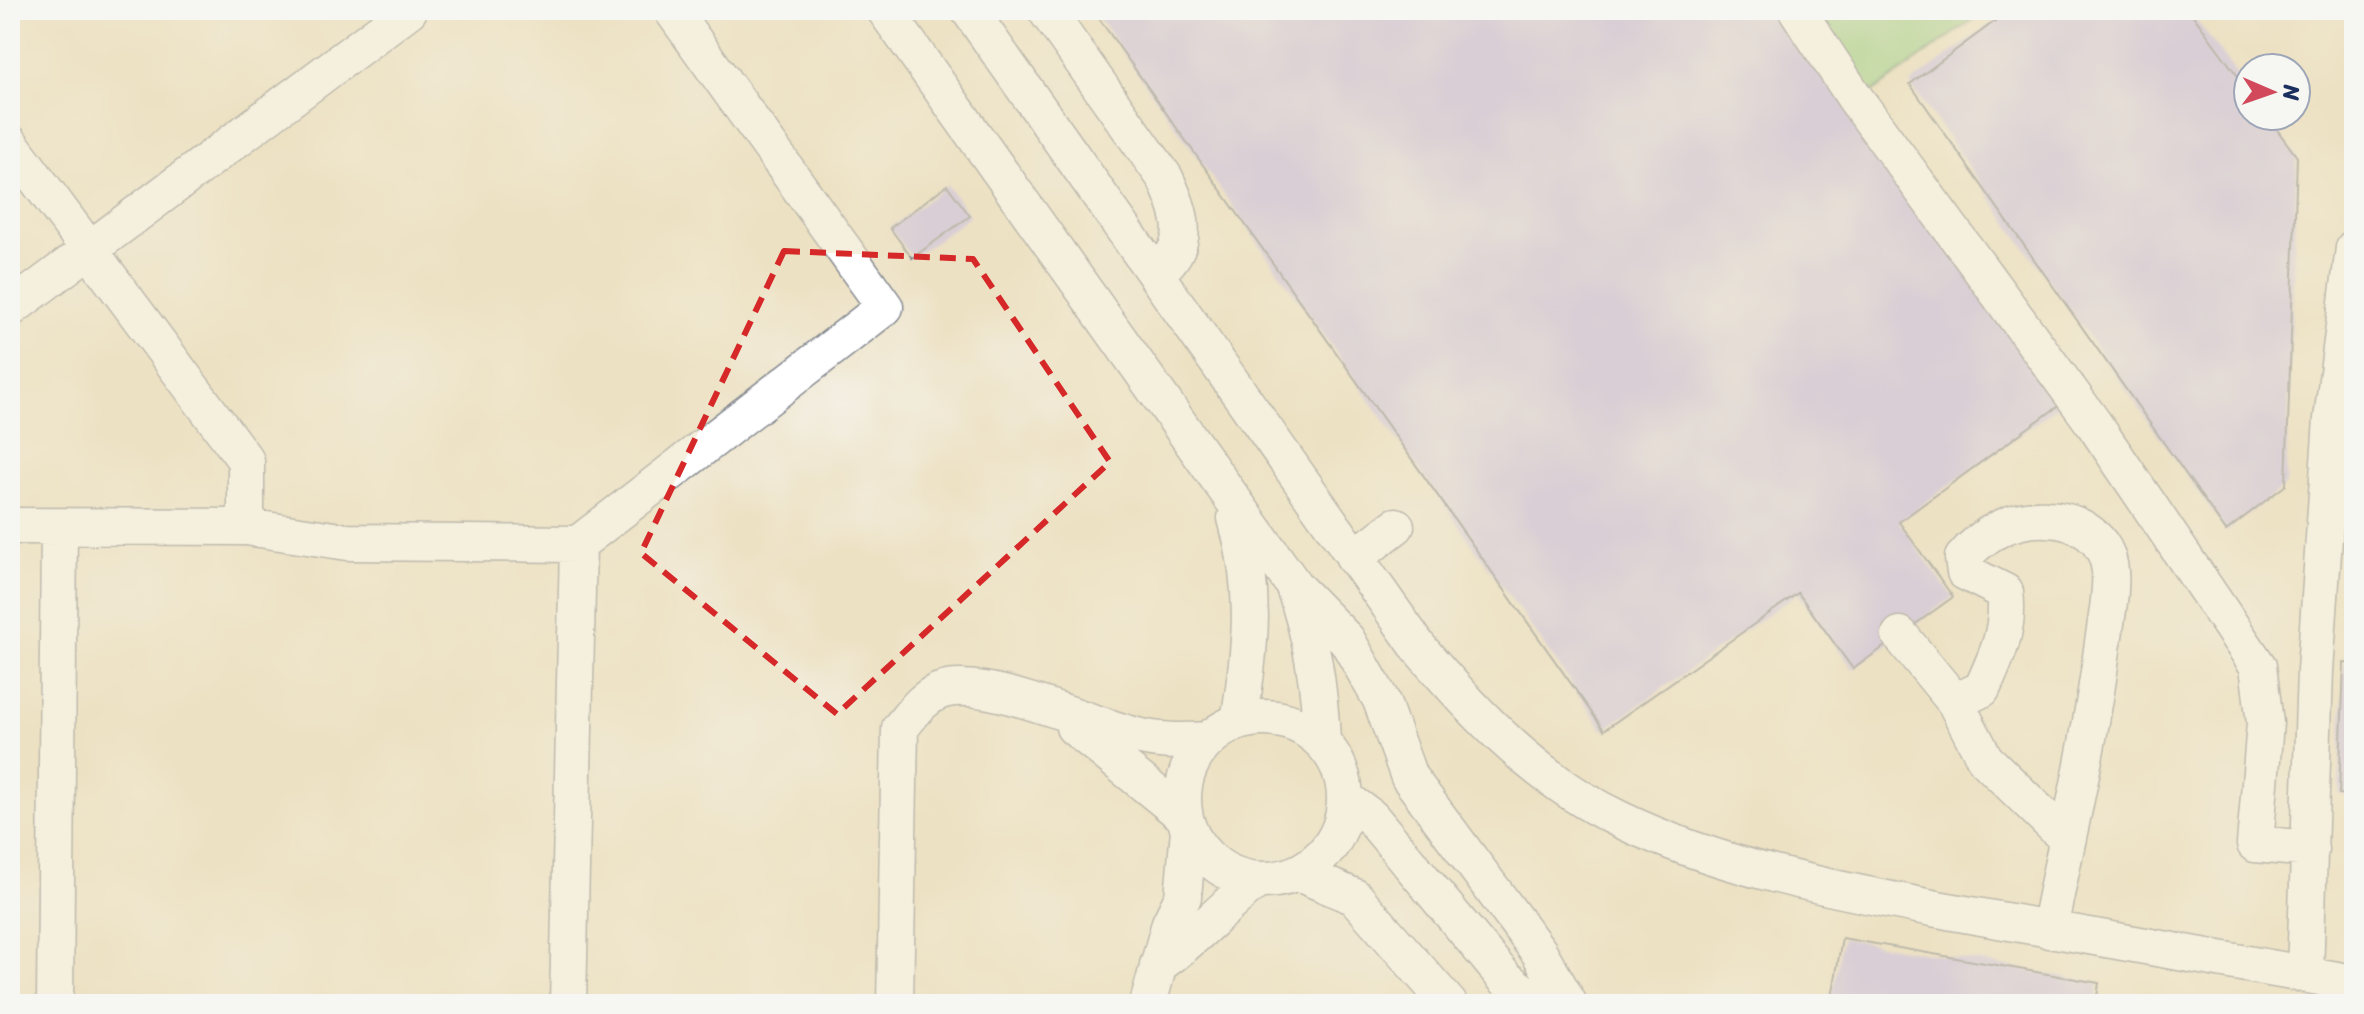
<svg xmlns="http://www.w3.org/2000/svg" width="2364" height="1014" font-family="Sriracha,sans-serif">
	<style>
		.green { fill: #96d085; stroke: #588072; stroke-width: 2 }
		.building { fill: #c2b7ea }
		.lines { fill: none; stroke-linecap: round; stroke-linejoin: round }
		.minor-casing { stroke: #848890; stroke-width: 39 }
		.minor { stroke: #fff; stroke-width: 36 }
		.marked { fill: none; stroke: #d62828; stroke-width: 6; stroke-dasharray: 16 10; stroke-linejoin: round }
	</style>
	<rect width="100%" height="100%" fill="#f6f6f2"/>
	<filter id="ink" filterUnits="userSpaceOnUse"><feTurbulence type="fractalNoise" baseFrequency=".0125" numOctaves="2"/><feDisplacementMap in="SourceGraphic" scale="16" xChannelSelector="R" yChannelSelector="G"/><feConvolveMatrix kernelMatrix="1 2 1 2 8 2 1 2 1" color-interpolation-filters="sRGB"/></filter>
	<filter id="wash" filterUnits="userSpaceOnUse"><feTurbulence type="fractalNoise" baseFrequency=".006" numOctaves="4" result="noise"/><feDisplacementMap in="SourceGraphic" scale="32" xChannelSelector="R" yChannelSelector="G"/><feGaussianBlur stdDeviation="1.8" result="paint"/><feColorMatrix in="noise" values="0 0 0 0 0 0 0 0 0 0 0 0 0 0 0 0 0 1.4 0 .05"/><feComposite in="paint" operator="in"/></filter>
	<g filter="url(#wash)">
		<rect width="100%" height="100%" fill="#ede1c3"/>
		<path class="green" d="M1780 10H1986L1850 109Z"/>
		<g id="blocks">
			<path class="building" d="M1093 10H1780L2061 404 1899 522 1953 597 1853 669 1798 593 1604 730Z
				M2010 10H2189L2248 90V116H2267L2297 157 2286 485 2226 531 1910 84Z
				M947 185 970 216 912 258 890 228Z
				M2344 663 2354 664V795L2339 794Z
				M1842 938 2099 983 2096 1004H1831Z"/>
		</g>
	</g>
	<g filter="url(#ink)">
		<use href="#blocks" fill-opacity="0" stroke="#848890" stroke-width="2"/>
		<g class="lines">
			<g class="minor-casing">
				<path id="minor" d="M885 10 1293 584C1312 636 1319 685 1322 740
					M969 10 1419 648C1477 716 1539 782 1621 820 1723 869 1838 890 1948 911 2083 936 2219 958 2354 983
					M1046 10 1165 178C1182 215 1193 244 1156 273
					M1797 10 1855 98 2094 424 2258 666 2265 723 2255 844 2310 849
					M10 143 246 461V527
					M10 309 409 10
					M1236 518C1257 591 1251 647 1239 721
					M10 526 246 527 348 542 578 544 885 307 672 10
					M1354 558 1396 526
					M1299 591 1347 640 1381 700 1409 777 1539 952 1569 1004
					M1900 635 1955 702 1982 689C1997 656 2010 629 2005 592L1965 572 1963 558C1983 533 2014 517 2047 519 2078 520 2107 537 2110 571 2112 596 2105 625 2102 650 2090 744 2067 837 2049 930
					M1955 702 1985 759 2067 839
					M1183 799a81 81 0 1 1 162 0a81 81 0 1 1-162 0Z
					M1074 727 1184 816
					M1346 799 1371 817 1505 978 1538 1004
					M1298 873 1355 897 1449 1004
					M1158 965C1195 940 1222 907 1258 880
					M2305 974 2315 671 2332 419 2354 248
					M55 1004 59 528
					M568 1004 578 544
					M895 1004 900 728C912 714 922 698 940 691 984 674 1097 729 1146 738 1166 742 1187 741 1207 740
					M1148 1004 1170 923 1183 897 1189 830"/>
			</g>
			<use href="#minor" class="minor"/>
		</g>
	</g>
	<path d="M0 0H2364V1014H0ZM784 251 973 259 1110 462 837 714 641 553Z" fill="#ede1c3" fill-opacity=".55" fill-rule="evenodd"/>
	<path class="marked" d="M784 251 973 259 1110 462 837 714 641 553Z"/>
	<rect width="2364" height="1014" fill="none" stroke="#f6f6f2" stroke-width="40"/>
	<g transform="translate(2272 92) rotate(92)"><circle r="38" fill="#f6f6f2" stroke="#9ea6b7" stroke-width="2"/>
	<path d="M0-6L14 30L0 20L-14 30Z" fill="#d1495b"/>
	<text y="-12" font-size="22" font-weight="bold" text-anchor="middle" fill="#1b2f5e">N</text>
	</g>
</svg>
